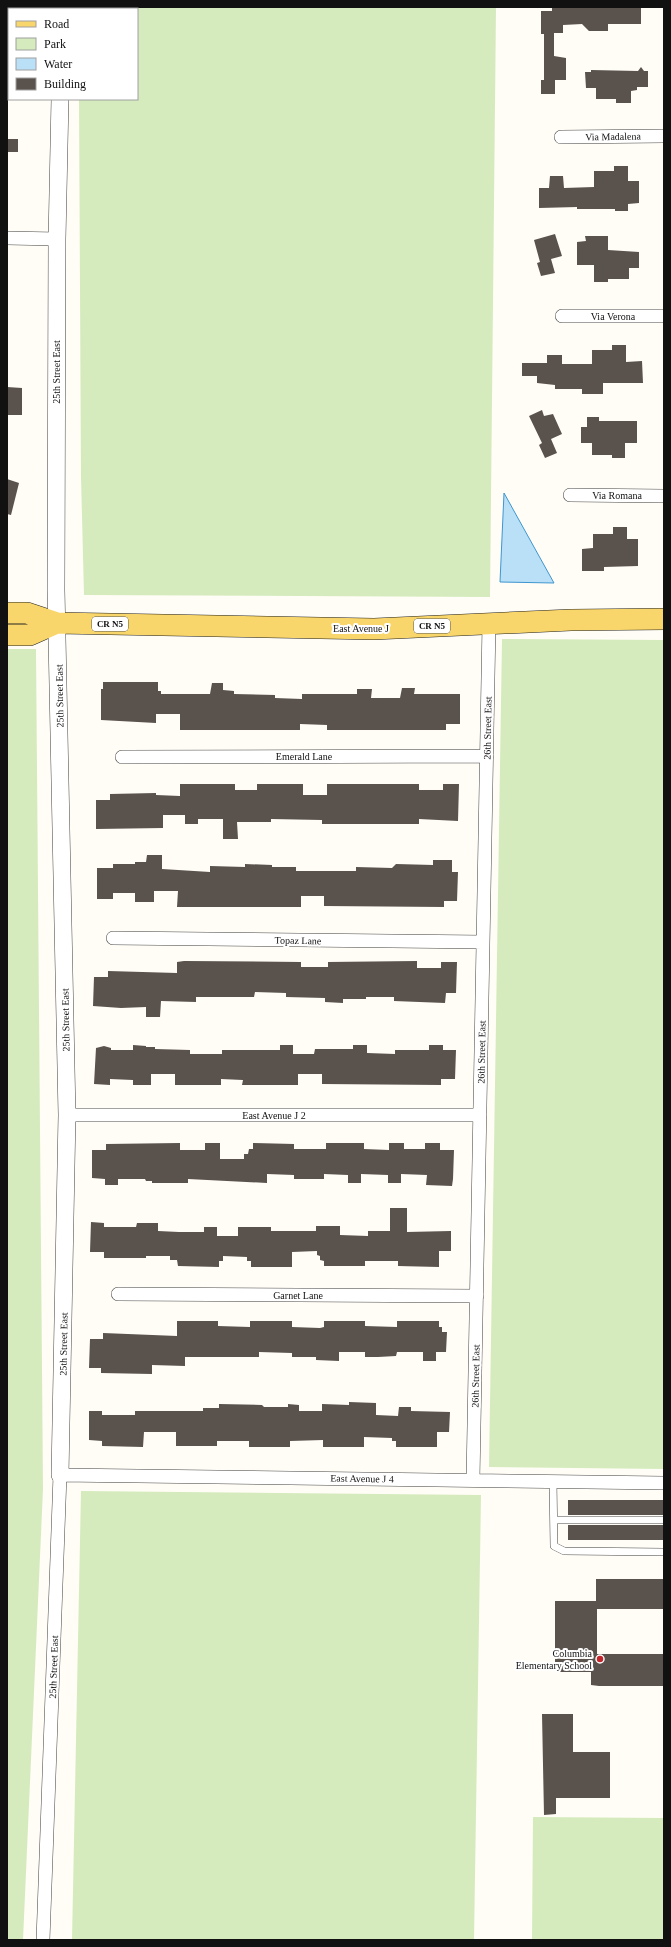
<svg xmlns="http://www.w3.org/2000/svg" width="671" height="1947" font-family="Georgia,serif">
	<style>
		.green { fill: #d5ebbd }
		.water { fill: #b9e0f7; stroke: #3f96cf }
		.building { fill: #5a524d }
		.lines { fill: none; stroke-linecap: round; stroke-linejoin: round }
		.service-casing { stroke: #444; stroke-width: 8 }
		.minor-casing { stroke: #444; stroke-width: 14 }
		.tertiary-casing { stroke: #444; stroke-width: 18 }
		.primary-casing { stroke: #222; stroke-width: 22 }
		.service { stroke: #fff; stroke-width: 7 }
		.minor { stroke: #fff; stroke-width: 13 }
		.tertiary { stroke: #fff; stroke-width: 17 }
		.primary { stroke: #f9d66b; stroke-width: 21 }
		.poi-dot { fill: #c4262e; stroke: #fff; stroke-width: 1.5 }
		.labels { text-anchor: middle; stroke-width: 4; stroke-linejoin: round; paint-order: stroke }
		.shield { fill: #fff; stroke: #585858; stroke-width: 1 }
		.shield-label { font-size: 9px; font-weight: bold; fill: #111 }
		.street-label { font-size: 10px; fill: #111; stroke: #fff }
		.poi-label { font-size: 10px; fill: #111; stroke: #fff; text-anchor: end }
	</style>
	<rect width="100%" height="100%" fill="#fffdf5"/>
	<path class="green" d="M79 7H496L490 597 84 595 81 477 79 99H137V9H79Z
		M502 639 664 640V1469L489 1467Z
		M7 649H36L43 1489 23 1940H7Z
		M81 1491 481 1495 474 1940H72Z
		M533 1817 664 1818V1940H532Z"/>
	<path class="water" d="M504 493 554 583 500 582Z"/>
	<path class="building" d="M552 7H566V8L641 7V24H608V31H589L582 24 563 25V33H554V56L566 58V80H555V94H541V80H544V34H541V11H552Z
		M641 67 644 71H648V87H637V90L631 91V103H616V99H596V88H586L585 72H591V70L638 71Z
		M7 139H18V152H7Z
		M614 166H628V181H639V203L628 204V211H615V209H577V207L539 208V188H549L550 176H563L564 188 594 187V171H614Z
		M555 234 562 256 551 259 555 273 541 276 537 263 540 262 534 240Z
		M585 236H608V250L639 252V268H629V279H608V282H594V265H577V242L586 241Z
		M612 345H626V362L642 361 643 383H603V394H582V389H555V385L537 383V376H522V363H547V355H562V364H592V350H612Z
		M7 387 22 388V415H7Z
		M542 410 544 416 553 414 562 434 551 439 557 453 545 458 539 445 542 443 529 416Z
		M587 417H599V421H637V443H625V458H612V455H592V443H581V427H587Z
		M7 479 19 483 11 515 7 514Z
		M613 527H627V539H638V566L604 567V571H582V549L593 548V534H613Z
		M103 682H158V691H161V694H210L212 683H223V690L234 691V694L275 695V698L302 699V694H357V689H372L371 698H400L402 688H415L414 694H460V724H446V730H327V725L300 724V730H180V714H156V723L101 720V689H103Z
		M180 784H235V790H257V784H303V795H327V784H419V790H443V784H459L458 821 419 819V824H322V820L271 819V822H237L238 839H223V819H198V824H185V815H163V828L96 829V800H110V794L156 793V795L180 796Z
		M147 855H162V869L210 872V866L245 867V864L272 865V867H296V871H356V867L392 868 396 864 433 865V860H452V872H458L457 901H444V907L324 906V896H301V907H177L178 891H154V902H135V893H113V899H97V868H113V864H135V862H146Z
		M184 961 301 962V967H328V962L417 961V968H441V962H457L456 993H446L445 1003 394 1001V997H366V999H343V1003L325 1002V998L286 997V993L255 992 254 997H196V1002L161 1001 160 1017H146V1007L121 1008 93 1006 94 977H108V971L177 973V962Z
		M133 1045 146 1046V1047H155V1049L190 1050V1054H222V1050H280V1045H293V1054H314L315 1049H353V1045H367V1053L395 1054V1050H429V1045H443V1050H456L455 1079H441V1085L322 1084V1074H298V1085H242L243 1080 221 1079V1085H175V1074H151V1085H133V1080L110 1079V1085L94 1084 96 1048 104 1046 111 1048V1050H133Z
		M180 1143V1150H205V1143H220V1159H244V1154H248L249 1149H253V1143L294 1144V1149H326V1143H364V1149L389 1150V1143H404V1149H425V1143H440V1150H454L453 1179 452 1186 426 1185 427 1175 401 1174V1183H388V1175L361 1174V1183H348V1175L324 1174V1179H294V1175L267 1174V1183L188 1179V1183H152V1181H146L145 1179H118V1185H105V1179L92 1178V1150H106V1144Z
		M390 1208H407V1232L451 1231V1251H439V1267L398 1266V1261H365V1266H324V1261L320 1260V1256L317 1255V1251L292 1252V1267H251V1261H247V1257L223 1256V1261H219V1267L178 1266 177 1260H170V1256H146V1258H104V1252H90L91 1222 104 1223V1227H136L137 1223H158V1231L179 1232H204V1227H217V1236H238V1227H271V1231H316V1226H340V1235L368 1236V1231H390Z
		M177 1321H218V1326L250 1327V1321H292V1327L320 1328 324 1327V1321H365V1326L397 1327V1321H439V1327H442V1332H447L446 1352H436V1361H423V1352H397L396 1356 378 1357H365V1352H339V1361L316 1360V1357H292V1353L259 1352V1357H185V1366L152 1365V1374L101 1373V1368H89L90 1339H103V1333L177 1336Z
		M349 1402 376 1403V1415L398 1416 399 1407H411V1411L450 1412 449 1432H437V1447H396V1441H392V1438L364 1437V1447H323V1440L290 1441V1447H249V1441H217V1446H176V1432H144L143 1447 102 1446V1441L89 1440V1411H102V1415H135V1411H203V1408H219V1404L262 1405 264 1407H288V1404L299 1405V1411H322V1404L349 1405Z
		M568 1500H664V1515H568Z
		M568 1525H664V1540H568Z
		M596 1579H664V1609H597V1654H664V1686H599L591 1685V1672H556V1664H555V1601H596Z
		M542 1714H573V1752H610V1798H556V1814L544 1815Z"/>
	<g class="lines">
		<g class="service-casing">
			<path id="service" d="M553 1481 554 1546 564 1551 664 1552
				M554 1520H664"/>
		</g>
		<g class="minor-casing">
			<path id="minor" d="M561 137 664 136
				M7 238 57 239
				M562 316H664
				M570 495 664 496
				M122 757 487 756
				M113 938 483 942
				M67 1115H480
				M118 1294 477 1296
				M473 1479 489 624
				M43 1940 60 1475 664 1483"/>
		</g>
		<g class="tertiary-casing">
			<path id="tertiary" d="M63 9V7
				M60 1475 67 1115 56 590 57 239 60 99"/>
		</g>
		<g class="primary-casing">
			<path id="primary" d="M7 613H27L57 623 374 629 571 620 664 619
				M7 635H30L57 623"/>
		</g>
		<use href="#service" class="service"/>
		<use href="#minor" class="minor"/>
		<use href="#tertiary" class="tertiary"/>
		<use href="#primary" class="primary"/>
	</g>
	<circle class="poi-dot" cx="600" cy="1659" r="4"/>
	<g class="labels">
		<g class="shield">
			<rect x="92" y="617" width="36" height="14" rx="3"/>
			<rect x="414" y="619" width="36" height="14" rx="3"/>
		</g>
		<g class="shield-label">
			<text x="110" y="627">CR N5</text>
			<text x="432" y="629">CR N5</text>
		</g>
		<g class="street-label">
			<text transform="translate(613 136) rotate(-1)" y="4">Via Madalena</text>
			<text x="613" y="320">Via Verona</text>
			<text transform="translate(56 372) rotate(-90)" y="4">25th Street East</text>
			<text x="617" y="499">Via Romana</text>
			<text x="361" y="632">East Avenue J</text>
			<text transform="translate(59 696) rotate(-91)" y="4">25th Street East</text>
			<text transform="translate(487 728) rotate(-89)" y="4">26th Street East</text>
			<text x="304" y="760">Emerald Lane</text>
			<text transform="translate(298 940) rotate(1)" y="4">Topaz Lane</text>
			<text transform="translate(65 1020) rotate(-91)" y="4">25th Street East</text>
			<text transform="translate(481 1052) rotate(-89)" y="4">26th Street East</text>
			<text x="274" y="1119">East Avenue J 2</text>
			<text x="298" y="1299">Garnet Lane</text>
			<text transform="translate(63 1344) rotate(-89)" y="4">25th Street East</text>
			<text transform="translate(475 1376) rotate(-89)" y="4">26th Street East</text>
			<text transform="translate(362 1478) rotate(1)" y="4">East Avenue J 4</text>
			<text transform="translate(53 1667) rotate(-88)" y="4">25th Street East</text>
		</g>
		<g class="poi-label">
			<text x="592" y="1657">Columbia<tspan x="592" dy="12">Elementary School</tspan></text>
		</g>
	</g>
	<rect width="671" height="1947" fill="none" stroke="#111111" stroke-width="16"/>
	<rect x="8" y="8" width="130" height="92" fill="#ffffff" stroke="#a0a0a0"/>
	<rect x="16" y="21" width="20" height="6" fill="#f9d66b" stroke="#a0a0a0"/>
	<text x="44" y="28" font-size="12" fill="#111111">Road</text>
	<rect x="16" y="38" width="20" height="12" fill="#d5ebbd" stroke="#a0a0a0"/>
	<text x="44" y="48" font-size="12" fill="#111111">Park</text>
	<rect x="16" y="58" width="20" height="12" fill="#b9e0f7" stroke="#a0a0a0"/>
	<text x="44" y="68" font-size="12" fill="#111111">Water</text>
	<rect x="16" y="78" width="20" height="12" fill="#5a524d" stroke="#a0a0a0"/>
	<text x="44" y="88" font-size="12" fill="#111111">Building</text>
</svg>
